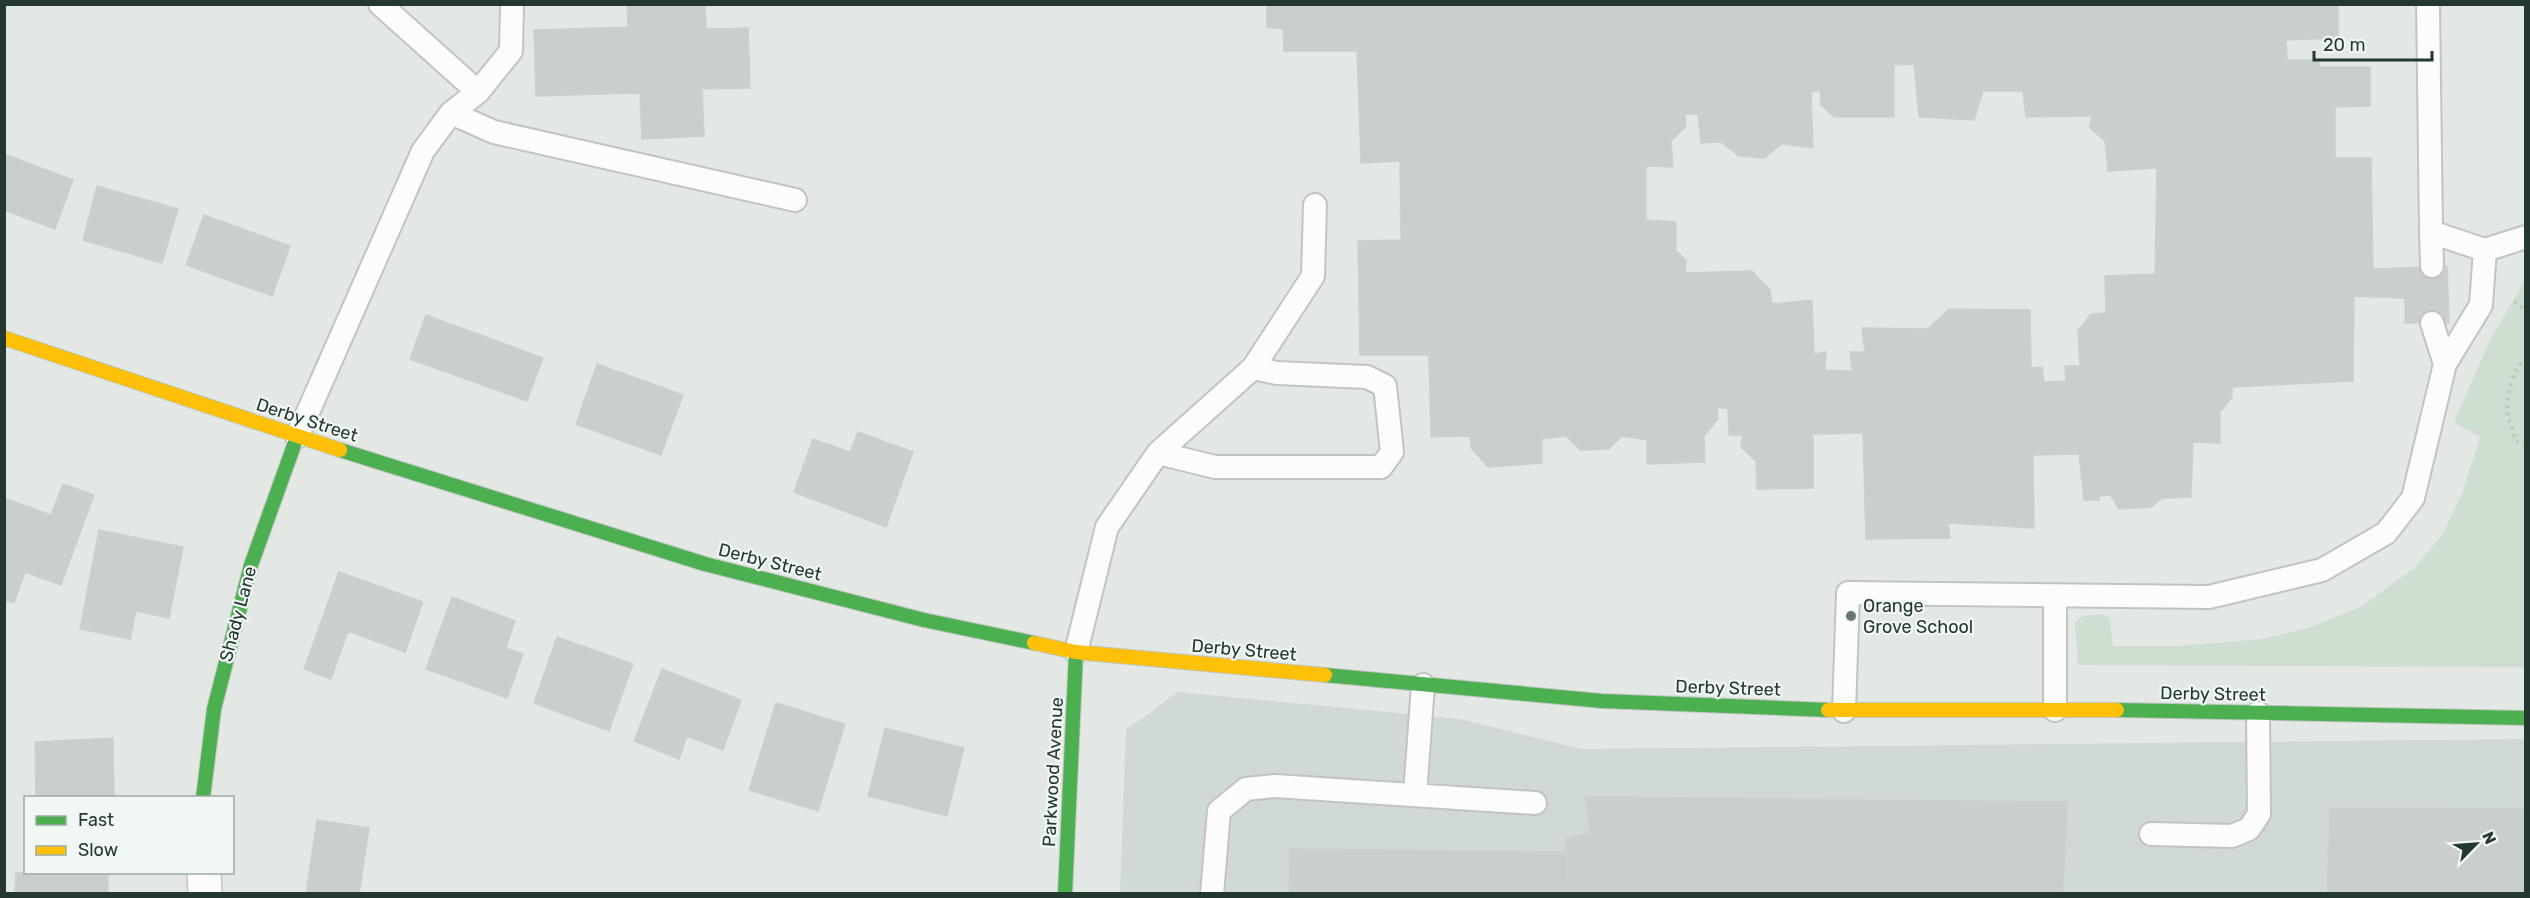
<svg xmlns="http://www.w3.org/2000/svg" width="2530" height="898" font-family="Rubik,sans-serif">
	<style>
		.built { fill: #d1d9d4 }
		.green { fill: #cedfd1 }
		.building { fill: #cacfcc; stroke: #ccd0ce; stroke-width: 1.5; fill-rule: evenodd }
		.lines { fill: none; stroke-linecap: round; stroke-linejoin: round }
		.lane-casing { stroke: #c0c5c2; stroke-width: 26 }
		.street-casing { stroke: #c0c5c2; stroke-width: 36 }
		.fast-casing { stroke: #bfc5c2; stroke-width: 16 }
		.slow-casing { stroke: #bfc5c2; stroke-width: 16 }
		.path { stroke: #c0c8c4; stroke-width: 4; stroke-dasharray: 3 4.5; stroke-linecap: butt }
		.lane { stroke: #fbfcfb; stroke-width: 22 }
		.street { stroke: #fbfcfb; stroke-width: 33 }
		.fast { stroke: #4caf50; stroke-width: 14 }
		.slow { stroke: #ffc107; stroke-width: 14 }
		.poi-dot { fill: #66766f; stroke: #f1f7f3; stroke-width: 2 }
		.labels { text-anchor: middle; stroke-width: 4.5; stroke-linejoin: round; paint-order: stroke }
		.street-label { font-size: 18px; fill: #233830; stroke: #f1f7f3 }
		.poi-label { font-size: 18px; fill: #233830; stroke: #f1f7f3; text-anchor: start }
	</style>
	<rect width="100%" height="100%" fill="#e3e8e5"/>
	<path class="built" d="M1177 692 1460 719 1581 749 2525 739V893L1120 894 1126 729 1153 711Z"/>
	<path class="green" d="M2525 280V667L2078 665 2075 623 2080 617 2101 614 2110 618 2113 646H2177L2262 639 2308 628 2361 607 2415 567 2442 535 2462 494 2480 437 2454 422 2490 340Z"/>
	<path class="building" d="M627 4H705L706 29 748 28 750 88 702 89 704 136 642 139 640 93 536 96 534 30 628 27Z
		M1267 4H2338V38L2286 40 2287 60H2319V67H2370V106L2335 107V158H2371L2373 269 2447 266 2449 323H2405V298L2354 296 2353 381 2232 387V397L2220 412V443L2193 442 2191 497 2162 498 2151 507 2119 509 2110 495 2099 496V500H2084L2079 454 2033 455 2034 528 1948 523 1950 538 1866 539 1863 433 1813 434V488L1757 489 1756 461 1741 447 1743 435H1729L1728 408H1717L1718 419 1704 436 1705 462 1647 464V440L1622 436 1609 449 1580 450 1566 436 1542 439V463L1488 467 1471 448 1470 436 1431 437 1429 355H1360L1358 241 1401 240 1400 161 1361 163 1357 51H1284L1283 29 1267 27ZM1914 64 1919 117 1974 120 1983 91H2023L2026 117 2092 116 2089 127 2105 141 2108 171 2157 168 2155 274 2105 276 2106 313 2091 314 2078 331 2080 366H2065L2066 381 2044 382 2042 367 2031 368 2030 310 1949 309 1928 329 1862 328 1865 352H1850L1852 371 1825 370 1826 352 1814 354 1812 300 1772 304 1770 290 1752 271 1685 273 1686 260 1676 251V222L1646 220V166L1673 167 1671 141 1686 126 1685 114H1698L1701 143 1721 142 1739 156 1764 158 1782 144 1813 148 1811 92 1820 90 1821 105 1834 117H1894V65Z
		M4 154 73 180 55 229 4 210Z
		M97 186 178 209 162 263 83 240Z
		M204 215 290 246 272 296 186 265Z
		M426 315 543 358 527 401 410 359Z
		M597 364 683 395 661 455 576 424Z
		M858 432 913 452 886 527 794 492 813 439 850 452Z
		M63 484 94 495 61 585 25 572 14 603 4 600V498L51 515Z
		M99 530 183 547 169 618 136 611 130 639 80 629Z
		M339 572 423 602 405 652 348 631 331 679 304 669Z
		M452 597 515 621 506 648 523 654 507 698 426 669Z
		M557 637 633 664 609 731 534 703Z
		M662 669 741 700 723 750 687 736 679 759 634 741Z
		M776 703 845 724 818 811 749 790Z
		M885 728 964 748 947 816 868 796Z
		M113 738 114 798H36L35 742Z
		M1585 797 2067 802 2063 894H1568L1566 838 1590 833Z
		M2330 808 2526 809V894H2327Z
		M317 820 369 828 359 894H306Z
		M1290 849 1568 852V894H1289Z
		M108 872V894H15L16 873Z"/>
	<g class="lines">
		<g class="lane-casing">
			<path id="lane" d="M380 4 478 92
				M2428 4 2431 232 2485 250 2526 237
				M451 113 494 132 795 200
				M2431 232 2432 266
				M2432 323 2445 364 2481 305 2485 250
				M297 437 423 151 451 113 478 92 511 51 512 4
				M1158 453 1215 467H1381L1392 452 1385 386 1367 377 1277 373 1253 368
				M1076 652 1107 527 1158 453 1253 368 1313 276 1315 205
				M2055 710V596
				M1844 711 1848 593 2209 597 2322 570 2386 533 2413 498 2445 364
				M1415 795 1423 685
				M2151 834 2232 836 2249 829 2259 814 2258 713
				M1212 894 1219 811 1246 789 1275 786 1535 803"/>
		</g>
		<g class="street-casing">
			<path id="street" d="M204 872 205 894"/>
		</g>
		<g class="fast-casing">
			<path id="fast" d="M340 450 705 564 924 620 1034 643
				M1325 675 1602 701 1828 710
				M2117 710 2526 718
				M203 798 214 709 251 565 297 437
				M1065 894 1076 652"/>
		</g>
		<g class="slow-casing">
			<path id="slow" d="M4 338 340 450
				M1034 643 1076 652 1325 675
				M1828 710H2117"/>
		</g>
		<path class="path" d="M2514 302 2526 310
			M2526 357C2513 371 2504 399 2508 417 2510 425 2514 433 2516 441L2526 446"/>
		<use href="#lane" class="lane"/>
		<use href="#street" class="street"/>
		<use href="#fast" class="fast"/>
		<use href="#slow" class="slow"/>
	</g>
	<circle class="poi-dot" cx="1851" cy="616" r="6"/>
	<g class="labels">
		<g class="street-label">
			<text transform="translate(307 420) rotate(18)" y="6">Derby Street</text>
			<text transform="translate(770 562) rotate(14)" y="6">Derby Street</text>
			<text transform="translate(238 614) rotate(-75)" y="6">Shady Lane</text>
			<text transform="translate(1244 650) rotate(5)" y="6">Derby Street</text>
			<text transform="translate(1728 688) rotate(2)" y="6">Derby Street</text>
			<text transform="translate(2213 694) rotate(1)" y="6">Derby Street</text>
			<text transform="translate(1053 772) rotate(-87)" y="6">Parkwood Avenue</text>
		</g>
		<g class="poi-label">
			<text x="1863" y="612">Orange<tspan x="1863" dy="21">Grove School</tspan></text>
		</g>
	</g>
	<rect width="2530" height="898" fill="none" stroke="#233830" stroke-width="12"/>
	<rect x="24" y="796" width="210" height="78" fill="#f1f7f3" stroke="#9faba5" stroke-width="1.5"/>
	<rect x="36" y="816" width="30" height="9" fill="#4caf50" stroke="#9faba5" stroke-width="1.5"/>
	<text x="78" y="826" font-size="18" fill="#233830">Fast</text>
	<rect x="36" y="846" width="30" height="9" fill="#ffc107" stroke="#9faba5" stroke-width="1.5"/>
	<text x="78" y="856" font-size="18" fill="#233830">Slow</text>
	<g transform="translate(2476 844) rotate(65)" stroke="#f1f7f3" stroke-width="4.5" paint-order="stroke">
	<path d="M0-4.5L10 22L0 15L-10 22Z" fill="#233830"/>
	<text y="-9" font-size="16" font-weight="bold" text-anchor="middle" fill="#233830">N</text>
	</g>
	<path d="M2314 51v9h118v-9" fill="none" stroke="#233830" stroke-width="3"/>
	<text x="2323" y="51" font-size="18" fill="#233830" stroke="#f1f7f3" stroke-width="4.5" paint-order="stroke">20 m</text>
</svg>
